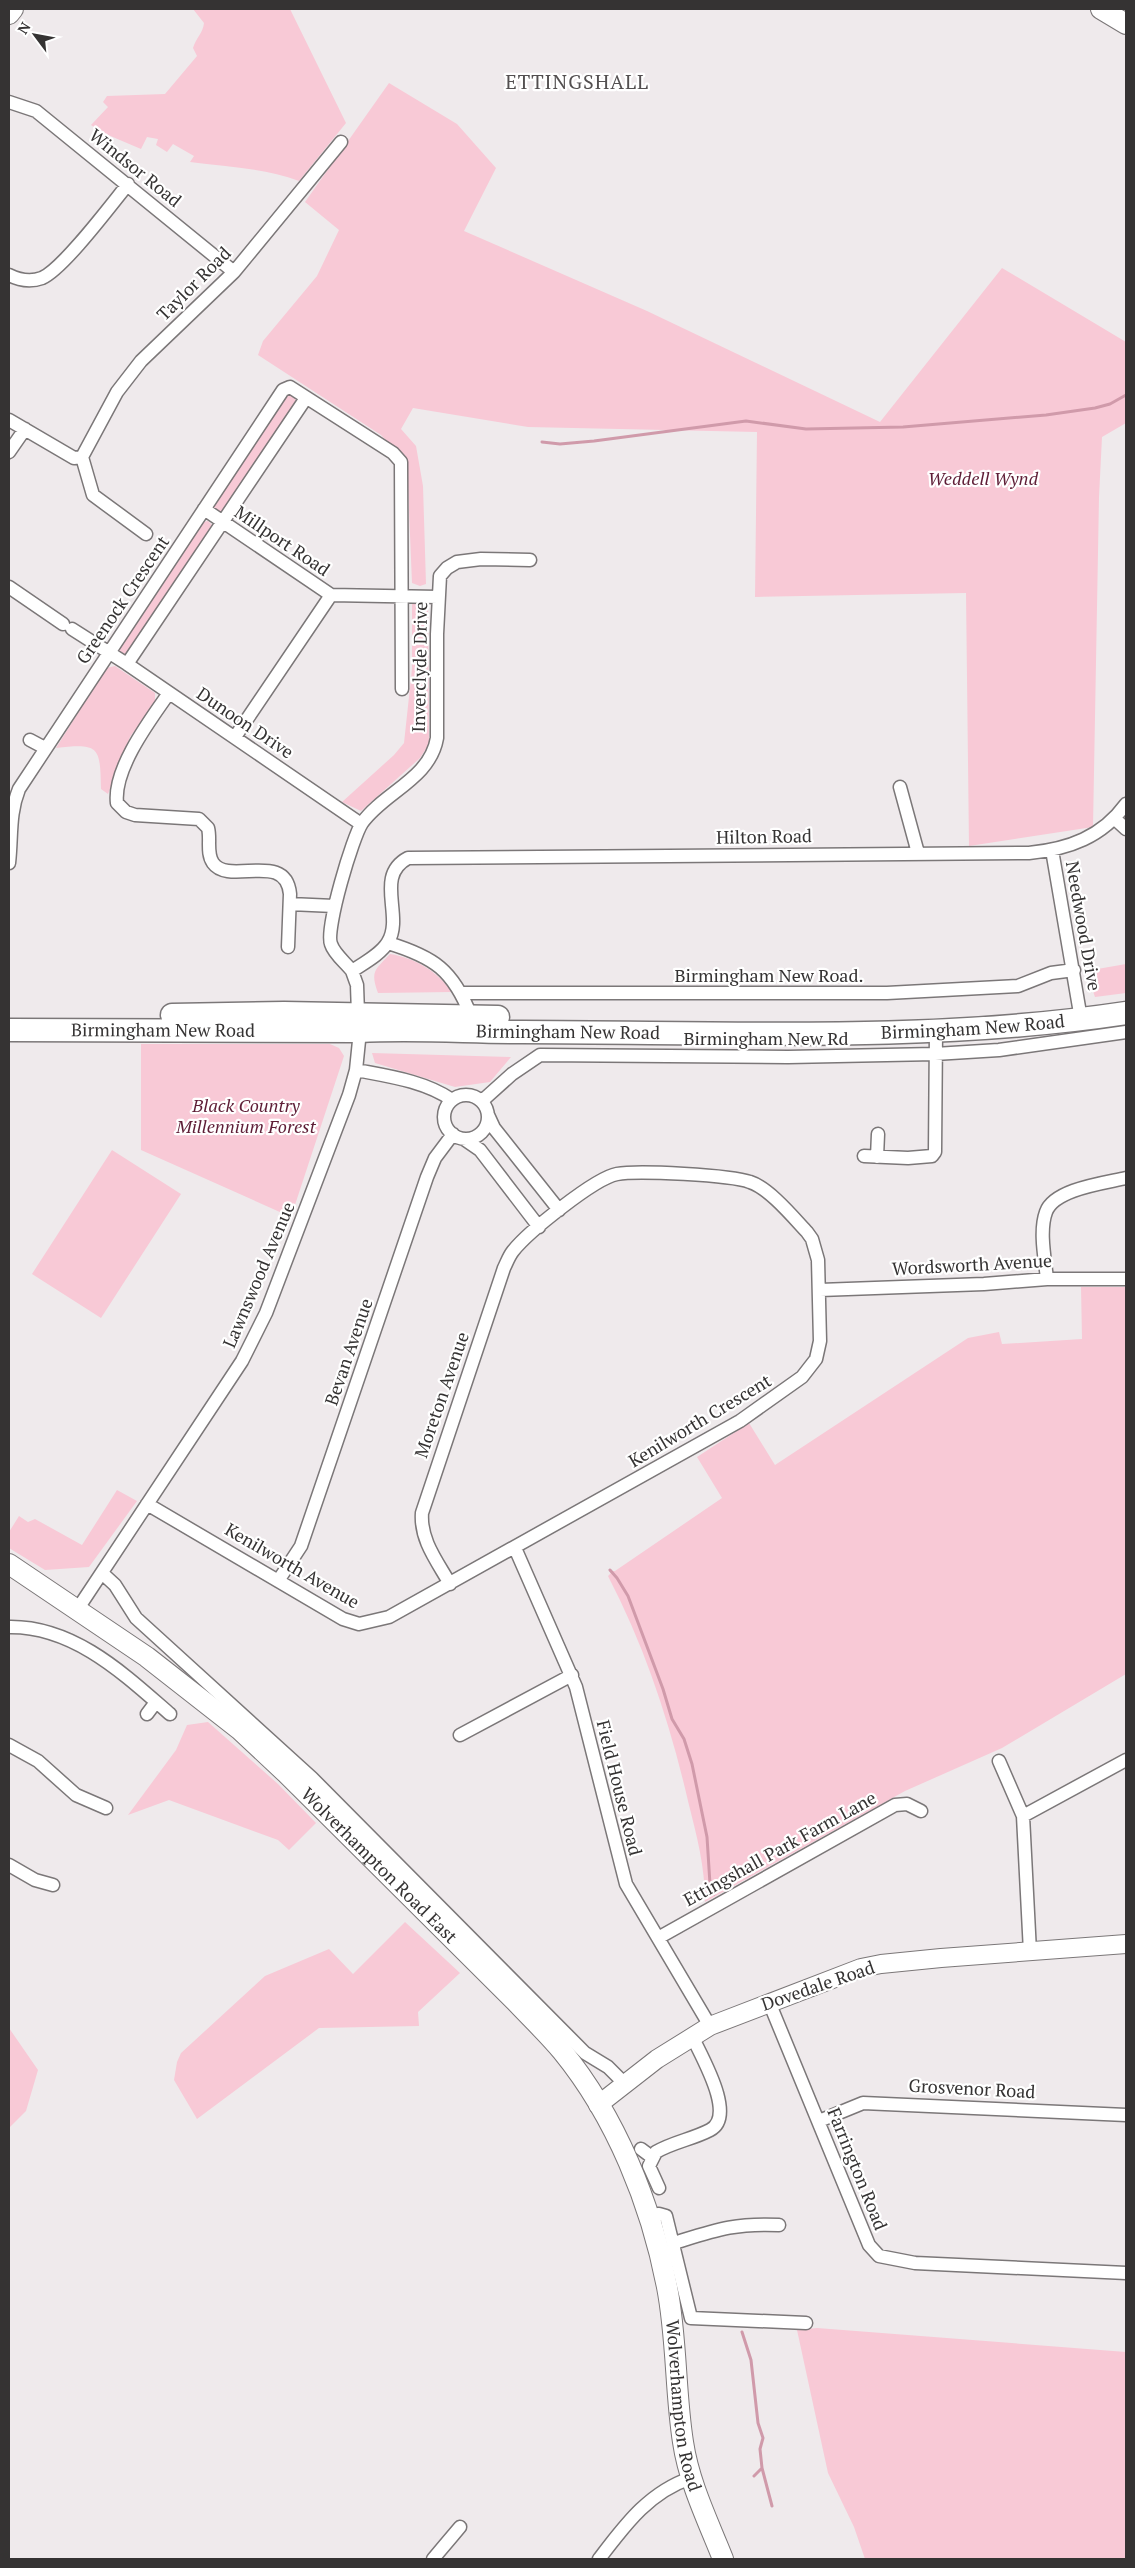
<svg xmlns="http://www.w3.org/2000/svg" width="1135" height="2568" font-family="'PT Serif',serif">
	<style>
		.green { fill: #f8c9d6 }
		.lines { fill: none; stroke-linecap: round; stroke-linejoin: round }
		.stream { stroke: #d09aaa; stroke-width: 3 }
		.street-casing { stroke: #7b7778; stroke-width: 15 }
		.secondary-casing { stroke: #7b7778; stroke-width: 20 }
		.primary-casing { stroke: #7b7778; stroke-width: 22 }
		.highway-casing { stroke: #7b7778; stroke-width: 25 }
		.street { stroke: #fff; stroke-width: 12 }
		.secondary { stroke: #fff; stroke-width: 18 }
		.primary { stroke: #fff; stroke-width: 20 }
		.highway { stroke: #fff; stroke-width: 22 }
		.labels { text-anchor: middle; stroke-width: 4.5; stroke-linejoin: round; paint-order: stroke }
		.street-label { font-size: 18px; fill: #353333; stroke: #fff }
		.park-label { font-size: 18px; font-style: italic; fill: #5e1d36; stroke: #fff }
		.quarter-label { font-size: 20px; letter-spacing: 1px; fill: #534f50; stroke: #fff }
	</style>
	<rect width="100%" height="100%" fill="#efeaec"/>
	<path class="green" d="M193 9H290L346 123 299 181C265 168 227 167 190 162L194 156 173 144 167 152 156 145 158 139 147 137 141 149 101 132 91 125 108 107 103 102 107 96 165 94 197 56 193 48C196 38 203 33 204 23Z
		M389 83 457 124 496 168 464 231 647 311 880 422 1002 268 1126 342V423L1102 437 1099 497 1093 827 969 846 966 593 755 597 757 432 528 427 413 408 401 429 416 446 423 486 426 584 420 586 412 583 407 462 381 435 258 355 263 341 317 276 339 230 305 202Z
		M288 393 293 394 296 398 294 405 219 515 211 509Z
		M208 521 212 525 210 529 126 655 120 653 117 649 203 522Z
		M412 603 428 606 429 744 420 758 361 811 342 802 394 755 404 743 412 669Z
		M115 666 155 693V702L130 737 108 794 101 789C100 747 100 743 56 748L106 668Z
		M390 954C415 958 437 971 452 992L378 993C370 971 375 970 390 954Z
		M1126 964V993L1095 997 1086 971Z
		M141 1044H330L339 1048 344 1056 291 1217 141 1150Z
		M372 1053 511 1057 490 1082 455 1087 375 1063Z
		M112 1150 181 1194 101 1318 32 1274Z
		M1081 1287H1126V1674L1002 1748 905 1791 705 1902C705 1866 697 1837 688 1801 670 1723 645 1647 608 1576L611 1573 609 1571H615L722 1498 697 1457 749 1423 775 1465 968 1338 999 1332 1002 1344 1082 1339Z
		M117 1490 137 1501 89 1567 45 1570 9 1548V1532L19 1516 28 1522 35 1519 82 1545Z
		M208 1722 278 1784 316 1823 289 1850 278 1840 169 1800 128 1815 176 1750 187 1725Z
		M405 1922 460 1973 418 2012 419 2026 319 2028 197 2119 174 2080 177 2062 181 2053 265 1976 329 1949 353 1974Z
		M9 2028 38 2070 26 2111 9 2128Z
		M817 2328 1126 2352V2559H865L854 2527 828 2473 797 2330Z"/>
	<g class="lines">
		<path class="stream" d="M542 442 560 444 594 441 746 421 806 429 903 427 1046 415 1095 408 1110 404 1126 395
			M610 1570 617 1578 628 1596 663 1689 672 1719 684 1739 692 1764 707 1837 710 1884 714 1894
			M742 2332 751 2360 758 2423 763 2438 760 2449 762 2468 772 2506
			M754 2476 762 2468"/>
		<g class="street-casing">
			<path id="street" d="M9 102 36 111 234 272
				M9 275C19 280 31 282 42 278 63 269 111 205 128 184
				M9 420 74 458 82 457
				M9 452 25 429
				M82 457 117 392 141 361 234 272 341 142
				M82 457 93 495 146 534
				M204 509 331 595 438 597
				M9 587 63 624
				M72 629 127 664 361 824
				M127 664 306 398
				M169 693C150 720 113 769 117 803L126 812 135 815 199 819 208 828C211 839 206 853 213 863 229 886 286 850 290 894L288 947
				M235 737 331 595
				M30 740 45 748
				M900 787 918 853
				M1114 818 1126 829
				M1052 850 1081 1019
				M9 863C12 837 9 814 19 789L283 390 290 387 393 453 401 462 402 689
				M290 904 334 906
				M388 943C434 957 453 970 471 1016
				M352 971C346 963 334 954 331 944 325 929 353 836 362 823 384 792 430 779 437 738V634L440 576 447 568 457 562 481 559 530 560
				M461 993H887L1018 986 1051 973 1074 970
				M358 1014 357 985 352 971C364 963 381 954 388 942 404 916 374 876 408 858L1029 853C1069 849 1102 837 1126 804
				M356 1070C387 1076 425 1081 452 1100
				M444 1117a22 22 0 1 1 44 0a22 22 0 1 1-44 0Z
				M482 1101 512 1074 540 1055 788 1057 935 1054 999 1050 1126 1032
				M488 1115 494 1128 559 1210
				M464 1139 480 1150 539 1227
				M864 1156 908 1158 932 1156 935 1152 936 1031
				M877 1157 878 1134
				M1047 1279C1045 1259 1039 1231 1046 1212 1054 1189 1105 1183 1126 1178
				M820 1290 984 1284 1047 1279H1126
				M147 1504 343 1619 359 1624 389 1617 740 1421 802 1377 816 1359 820 1341 818 1260 812 1239 807 1232C793 1217 769 1188 750 1182 731 1175 637 1170 617 1174 595 1178 528 1232 513 1251 509 1256 507 1262 504 1268L422 1513C420 1540 437 1561 450 1584
				M515 1548 576 1687 626 1884 710 2026
				M102 1573 115 1585 136 1618 312 1778 585 2053 608 2067 624 2083
				M278 1581 301 1546 427 1177 435 1158 453 1134
				M77 1610 242 1361 266 1313 349 1095 356 1070 360 1031
				M9 1627C74 1626 124 1674 170 1714
				M147 1714 156 1702
				M460 1735 572 1675
				M9 1745 38 1761 76 1795 106 1808
				M999 1761 1023 1816 1030 1952
				M1023 1816 1126 1760
				M9 1865 35 1880 53 1885
				M658 1938 895 1805 907 1804 921 1811
				M769 2002 869 2245 879 2256 915 2263 1126 2273
				M819 2121 863 2103 1126 2115
				M641 2149 653 2158
				M659 2188 649 2166 656 2152C673 2142 693 2139 710 2130 737 2116 701 2056 692 2036
				M648 2216 659 2214 666 2216 691 2318 806 2323
				M674 2243C716 2230 734 2223 779 2225
				M433 2559 460 2527
				M599 2559C625 2525 649 2492 691 2478"/>
		</g>
		<g class="secondary-casing">
			<path id="secondary" d="M598 2105 657 2059 710 2026 861 1968 881 1964 941 1958 1126 1944"/>
		</g>
		<g class="primary-casing">
			<g id="primary">
				<path d="M1101 9 1126 24"/>
				<path d="M9 14 13 9"/>
				<path id="s1" d="M9 1564 147 1657 239 1729 286 1773 516 2002C531 2018 548 2034 562 2051 616 2117 651 2204 667 2287 677 2338 675 2391 683 2442 689 2483 708 2521 723 2559"/>
			</g>
		</g>
		<g class="highway-casing">
			<g id="highway">
				<path d="M172 1015 284 1013 498 1017"/>
				<path id="s2" d="M9 1030 360 1031C414 1028 468 1032 522 1032 723 1032 927 1043 1126 1013"/>
			</g>
		</g>
		<use href="#street" class="street"/>
		<use href="#secondary" class="secondary"/>
		<use href="#primary" class="primary"/>
		<use href="#highway" class="highway"/>
	</g>
	<g class="labels">
		<g class="street-label">
			<text transform="translate(135 168) rotate(39)" y="6">Windsor Road</text>
			<text transform="translate(194 284) rotate(-45)" y="6">Taylor Road</text>
			<text transform="translate(282 541) rotate(34)" y="6">Millport Road</text>
			<text transform="translate(123 600) rotate(-56)" y="6">Greenock Crescent</text>
			<text transform="translate(420 667) rotate(-89)" y="6">Inverclyde Drive</text>
			<text transform="translate(245 723) rotate(34)" y="6">Dunoon Drive</text>
			<text transform="translate(764 837) rotate(-1)" y="6">Hilton Road</text>
			<text transform="translate(1083 926) rotate(80)" y="6">Needwood Drive</text>
			<text x="769" y="982">Birmingham New Road.</text>
			<text dy="6" stroke="none"><textPath href="#s2" startOffset="964">Birmingham New Road</textPath></text>
			<text dy="6" stroke="none"><textPath href="#s2" startOffset="154">Birmingham New Road</textPath></text>
			<text dy="6" stroke="none"><textPath href="#s2" startOffset="559">Birmingham New Road</textPath></text>
			<text x="766" y="1045">Birmingham New Rd</text>
			<text transform="translate(972 1265) rotate(-3)" y="6">Wordsworth Avenue</text>
			<text transform="translate(259 1275) rotate(-67)" y="6">Lawnswood Avenue</text>
			<text transform="translate(349 1352) rotate(-71)" y="6">Bevan Avenue</text>
			<text transform="translate(442 1395) rotate(-71)" y="6">Moreton Avenue</text>
			<text transform="translate(700 1421) rotate(-31)" y="6">Kenilworth Crescent</text>
			<text transform="translate(292 1566) rotate(30)" y="6">Kenilworth Avenue</text>
			<text transform="translate(619 1788) rotate(76)" y="6">Field House Road</text>
			<text transform="translate(780 1849) rotate(-29)" y="6">Ettingshall Park Farm Lane</text>
			<text dy="6" stroke="none"><textPath href="#s1" startOffset="479">Wolverhampton Road East</textPath></text>
			<text transform="translate(818 1986) rotate(-19)" y="6">Dovedale Road</text>
			<text transform="translate(972 2089) rotate(3)" y="6">Grosvenor Road</text>
			<text transform="translate(857 2169) rotate(68)" y="6">Farrington Road</text>
			<text dy="6" stroke="none"><textPath href="#s1" startOffset="1120">Wolverhampton Road</textPath></text>
		</g>
		<g class="park-label">
			<text x="983" y="485">Weddell Wynd</text>
			<text x="246" y="1112">Black Country<tspan x="246" dy="21">Millennium Forest</tspan></text>
		</g>
		<g class="quarter-label">
			<text x="577" y="89">ETTINGSHALL</text>
		</g>
	</g>
	<rect width="1135" height="2568" fill="none" stroke="#353333" stroke-width="20"/>
	<g transform="translate(35 35) rotate(302)" stroke="#ffffff" stroke-width="4" paint-order="stroke">
	<path d="M0-4L9 19L0 12L-9 19Z" fill="#353333"/>
	<text y="-8" font-size="14" font-weight="bold" text-anchor="middle" fill="#353333">N</text>
	</g>
</svg>
